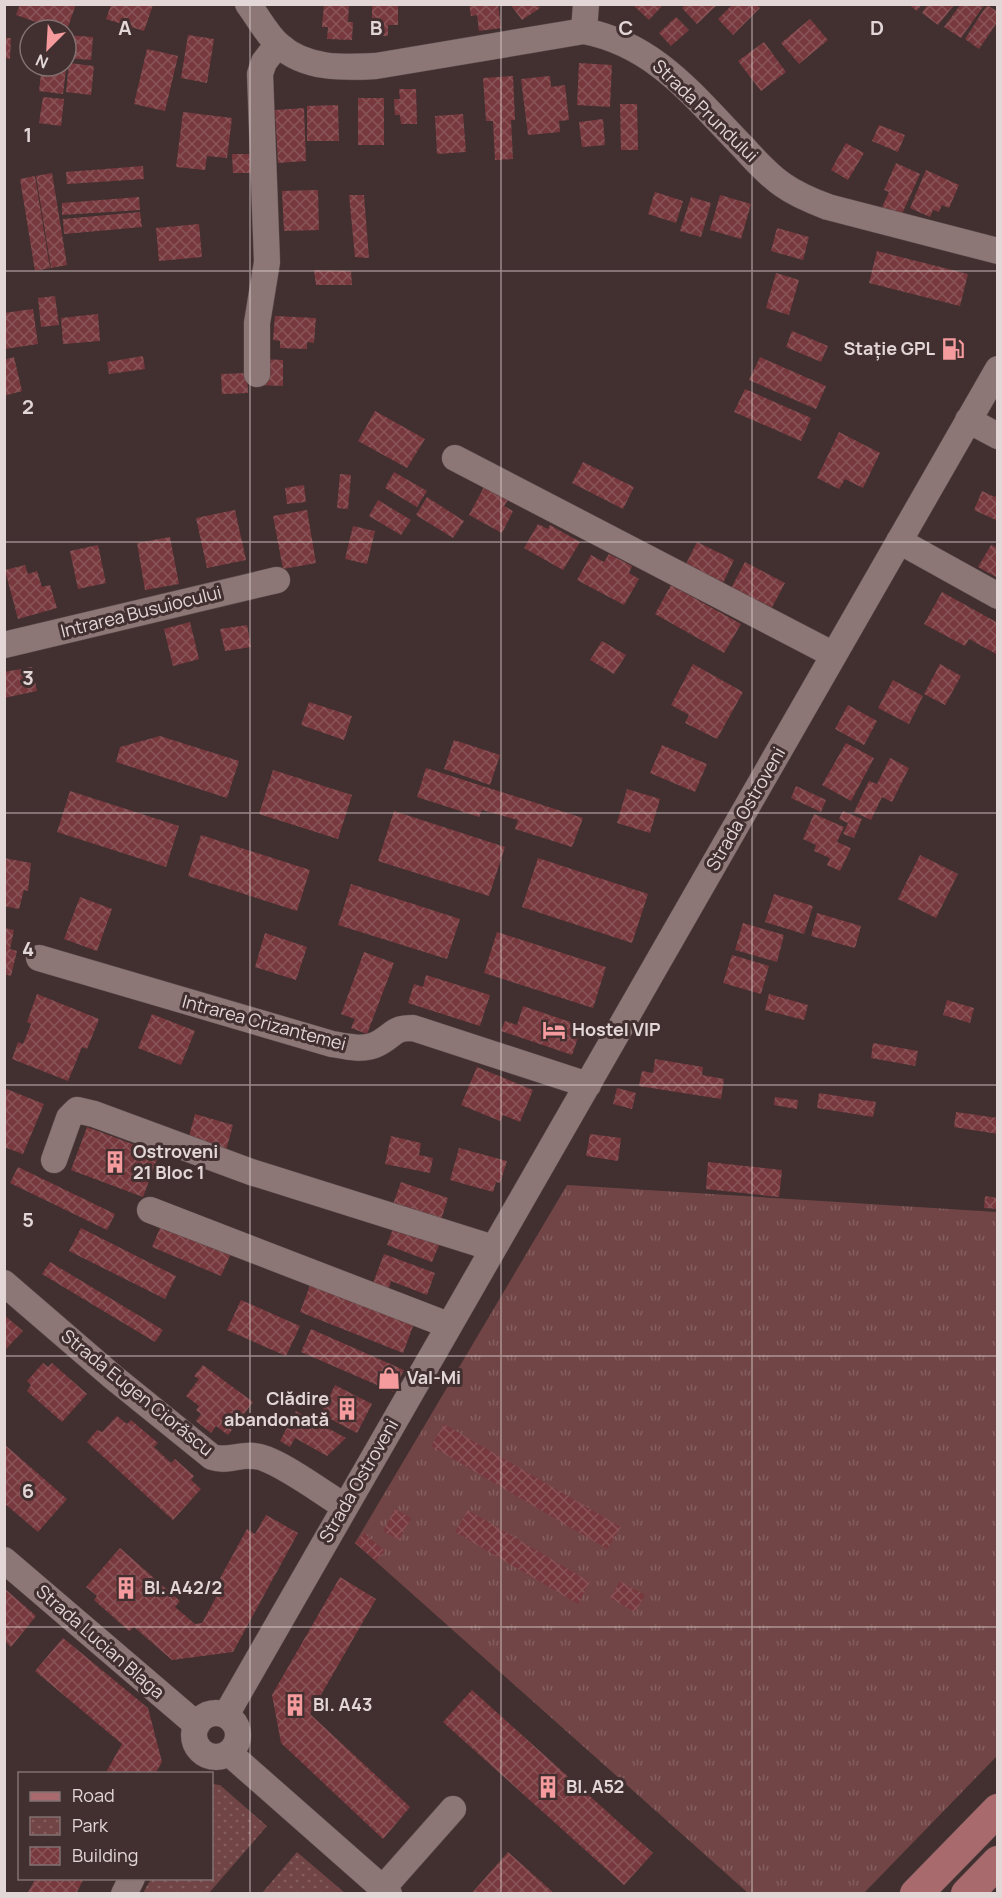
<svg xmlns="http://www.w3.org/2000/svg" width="1002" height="1898" font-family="Manrope,sans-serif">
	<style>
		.grass { fill: url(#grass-tufts) }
		.park { fill: url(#park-dots) }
		.building { fill: url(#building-cross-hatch) }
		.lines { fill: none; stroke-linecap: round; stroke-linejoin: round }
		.minor-casing { stroke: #5c4c4d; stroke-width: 27 }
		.major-casing { stroke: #5c4c4d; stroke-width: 33 }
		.minor { stroke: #8c7676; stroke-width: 26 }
		.major { stroke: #a86a6d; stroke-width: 32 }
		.grid { fill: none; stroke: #e2d6d6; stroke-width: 1.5; stroke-opacity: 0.55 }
		.labels { text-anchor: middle; stroke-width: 6; stroke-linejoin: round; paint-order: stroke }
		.street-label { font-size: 18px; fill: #e2d6d6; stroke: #422f30 }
		.poi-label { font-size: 18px; font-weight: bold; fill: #e2d6d6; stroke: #422f30; text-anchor: start }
		.grid-label { font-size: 20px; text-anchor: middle; font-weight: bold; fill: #e2d6d6; stroke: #422f30; stroke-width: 6; stroke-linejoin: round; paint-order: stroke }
	</style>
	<defs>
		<pattern id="grass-tufts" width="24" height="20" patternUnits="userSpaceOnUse" patternTransform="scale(1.5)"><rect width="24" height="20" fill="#714546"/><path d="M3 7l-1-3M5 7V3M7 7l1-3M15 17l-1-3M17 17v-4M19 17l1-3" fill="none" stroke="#855f60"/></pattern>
		<pattern id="park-dots" width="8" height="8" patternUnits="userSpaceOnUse" patternTransform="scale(1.5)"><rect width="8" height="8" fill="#714546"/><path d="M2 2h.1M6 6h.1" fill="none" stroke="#855f60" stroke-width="1.8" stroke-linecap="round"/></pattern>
		<pattern id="building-cross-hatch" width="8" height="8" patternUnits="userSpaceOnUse" patternTransform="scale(1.5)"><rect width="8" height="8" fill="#77393d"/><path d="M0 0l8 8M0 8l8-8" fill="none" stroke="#8a5558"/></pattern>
	</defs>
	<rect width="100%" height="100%" fill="#422f30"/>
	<path class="grass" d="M567 1185 997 1212V1756L864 1893H748L355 1543Z"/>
	<path class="park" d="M212 1784 220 1785 267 1826 209 1893H143L151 1879 212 1878Z
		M297 1852 345 1893H262Z"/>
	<path class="building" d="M20 4H76L67 30H59L16 15Z
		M324 4H349L348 22H353L352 40 327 39 328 27H322Z
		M372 4H398V25H388V36H372Z
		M469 4H498L501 28 479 31 477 15 471 16Z
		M510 4H537L540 8 522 20Z
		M632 4H664L649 20Z
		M687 4H718L697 24 682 8Z
		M733 4H756L760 8 733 35 718 19Z
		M908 4H922L917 11Z
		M928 4H955L938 25 922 13Z
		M961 4H985L961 38 944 27Z
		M111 5H153L144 31 106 19Z
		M987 5 998 12V21L979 49 965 39Z
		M676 17 689 30 671 46 659 33Z
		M810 19 828 40 799 64 781 43Z
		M66 35 93 37 91 60 66 58Z
		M188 35 214 39 207 83 181 78Z
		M5 38H11L10 59 5 58Z
		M764 42 786 72 761 91 738 61Z
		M147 49 178 56 165 111 134 104Z
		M69 63 94 66 91 95 66 92Z
		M579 63 612 65 610 107 577 105Z
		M42 66 66 70 63 94 39 91Z
		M513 76 515 120H511L513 159 495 160 493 121H486L483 78Z
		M550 76 551 87 565 85 569 120 559 121 560 132 528 135 521 79Z
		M399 89H416L417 124H401L400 115H395L394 99H400Z
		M43 97 64 99 61 126 39 123Z
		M358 98H384V145H358Z
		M620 104H637L638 150H621Z
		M338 105 339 141H307V106Z
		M304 108 306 161 278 163 275 110Z
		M183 112 232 118 227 158 207 156 205 170 176 167Z
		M463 114 466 152 437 154 435 116Z
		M603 119 605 145 582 147 579 122Z
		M879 125 905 135 898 152 872 141Z
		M846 143 864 153 848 180 831 170Z
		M232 154H253V173H233Z
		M896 163 920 174 901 216 882 207 889 192 884 190Z
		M143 166 144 179 67 184 66 172Z
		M926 170 959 185 949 208 942 205 939 212 933 210 930 217 910 208Z
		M52 173 67 265 51 268 36 176Z
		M35 176 50 268 35 271 20 179Z
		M318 190 319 230 284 231 282 191Z
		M655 192 683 201 676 223 648 214Z
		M349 195H364L369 258 355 257Z
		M720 195 751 204 741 239 710 230Z
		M139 197 140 210 62 215V203Z
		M691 197 711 203 701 237 680 231Z
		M140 212 142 227 64 234 63 219Z
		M199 224 202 257 159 261 156 228Z
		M777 228 809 237 803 260 771 251Z
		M877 251 968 274 960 306 869 283Z
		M314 270 351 271 352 285H316Z
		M776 273 799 280 789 315 766 308Z
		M55 296 59 325 41 327 38 298Z
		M33 309 38 344 5 349 4 313Z
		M98 314 100 341 63 344 61 318Z
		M275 316 316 318 314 343 307 342V349L280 348V341L273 340Z
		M792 331 828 346 821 362 786 347Z
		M143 356 145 369 109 374 107 362Z
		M14 357 22 391 4 396V360Z
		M760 357 826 386 816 409 749 380Z
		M262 359 283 360V386L261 385Z
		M247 373 248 393 222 394 221 374Z
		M745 389 811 418 801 441 734 412Z
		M375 411 425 439 407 468 358 441Z
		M839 432 880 453 863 488 845 479 839 489 817 478Z
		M583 462 634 487 623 509 572 483Z
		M394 472 427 491 417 507 385 488Z
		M340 474 351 475 348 509 337 508Z
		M304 485 306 502 287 504 285 488Z
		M484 487 508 500 504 506 513 511 502 533 469 515Z
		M982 491 995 497 998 492V521L974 510Z
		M427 497 464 521 453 538 416 515Z
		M378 500 411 520 401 535 369 516Z
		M235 510 246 560 207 568 196 518Z
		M307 510 316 563 283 569 273 516Z
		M538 524 548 529 550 525 580 542 563 570 524 548Z
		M353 526 375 531 367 564 345 559Z
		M170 537 179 584 145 590 137 543Z
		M697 542 734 560 722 585 685 566Z
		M98 545 106 583 78 589 70 551Z
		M991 545 998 548V578L978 567Z
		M609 554 632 566 629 573 639 579 624 605 577 580 591 555 604 562Z
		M745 562 785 583 770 611 730 590Z
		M25 565 28 574 37 571 42 587 50 585 57 608 18 619 5 570Z
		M671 585 741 624 724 653 655 614Z
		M942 592 998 623V655L969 639 965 646 924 624Z
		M190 622 199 659 173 666 164 629Z
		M247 625 251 647 225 651 220 629Z
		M602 641 626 655 614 674 590 660Z
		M693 664 743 692 717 739 685 723 689 715 671 705Z
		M940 664 961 676 945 705 924 694Z
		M32 667 37 691 4 698V672Z
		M893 680 923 696 909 724 878 708Z
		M309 702 352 716 344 740 301 725Z
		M848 705 877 721 864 745 835 729Z
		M160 736 239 761 227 798 116 762 120 747Z
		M454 740 500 755 490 785 444 769Z
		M846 743 874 758 851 801 822 785Z
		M662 745 707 764 695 792 650 773Z
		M890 758 909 768 892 802 882 797 871 820 854 812 869 781 877 784Z
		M426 768 583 818 572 847 515 829 518 820 482 810 479 817 417 797Z
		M273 770 352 795 338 839 259 814Z
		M796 786 826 800 821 812 791 798Z
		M627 789 660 799 650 833 617 823Z
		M70 791 179 826 166 867 57 832Z
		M394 811 505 847 489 896 378 861Z
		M843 811 862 819 854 838 843 834 848 823 839 819Z
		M814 814 844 827 837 842 851 848 840 871 827 865 830 858 814 851 816 845 803 839Z
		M201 835 310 870 297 911 188 876Z
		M920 855 958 874 936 918 898 899Z
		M4 858 31 863 28 891 24 890 19 909 4 906Z
		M538 858 648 894 632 943 522 907Z
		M351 884 460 919 447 959 338 925Z
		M774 894 813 906 804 934 765 922Z
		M80 897 112 909 97 951 64 939Z
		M817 913 861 926 855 948 811 936Z
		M743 923 784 935 777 962 735 950Z
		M4 928 14 930 10 949 17 951 11 976 4 974Z
		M497 932 606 967 593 1008 484 973Z
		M265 933 307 947 296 980 255 967Z
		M364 952 394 963 367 1034 351 1028 355 1019 341 1014Z
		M732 955 769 966 761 994 723 983Z
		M426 975 490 995 480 1026 408 1003 414 984 423 987Z
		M37 994 99 1019 87 1049 82 1047 68 1081 12 1059 18 1042 23 1044 31 1024 27 1022Z
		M769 994 808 1005 804 1020 765 1010Z
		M947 1000 974 1008 970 1023 943 1015Z
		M523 1006 582 1026 572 1055 501 1031 505 1021 517 1025Z
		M152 1014 195 1031 181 1065 138 1048Z
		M873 1043 918 1051 915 1066 871 1058Z
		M655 1059 703 1067 702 1075 724 1079 721 1099 639 1086 642 1071 653 1073Z
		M477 1067 533 1090 520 1122 503 1115 500 1121 461 1105Z
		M4 1088 44 1104 23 1154 4 1147Z
		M617 1088 636 1093 632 1109 613 1104Z
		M819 1093 876 1102 873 1117 817 1108Z
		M775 1097 798 1100 797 1109 774 1105Z
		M956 1112 998 1118V1134L954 1127Z
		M195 1114 233 1125 226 1150 188 1140Z
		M87 1127 159 1154 143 1197 71 1170Z
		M590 1134 621 1138 618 1161 586 1156Z
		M391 1136 421 1143 419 1155 433 1158 430 1173 385 1164Z
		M459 1148 507 1161 500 1183 496 1182 493 1192 450 1180Z
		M708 1162 782 1170 779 1197 706 1189Z
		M18 1167 115 1214 107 1230 10 1183Z
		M401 1182 448 1198 441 1220 393 1204Z
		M985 1196 998 1198V1209L984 1208Z
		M396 1220 442 1238 432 1262 387 1245Z
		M163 1221 232 1251 221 1276 152 1247Z
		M81 1228 176 1276 165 1299 69 1251Z
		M384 1254 435 1273 427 1295 391 1281 389 1288 373 1283Z
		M50 1262 163 1330 155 1342 42 1274Z
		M312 1280 415 1321 403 1353 300 1312Z
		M241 1300 300 1326 286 1356 227 1330Z
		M4 1315 23 1331 4 1351Z
		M311 1329 404 1370 393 1392 301 1352Z
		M43 1363 48 1367 52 1363 87 1394 62 1422 27 1391 31 1385 27 1381Z
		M203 1365 253 1402 228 1435 216 1426 211 1433 196 1421 201 1414 196 1410 199 1406 186 1396 199 1379 194 1376Z
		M335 1385 372 1404 357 1433 321 1414Z
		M296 1411 346 1438 327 1456 295 1438 290 1447 280 1441Z
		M117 1416 127 1424 131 1420 158 1443 154 1447 171 1463 175 1459 194 1476 191 1480 201 1489 173 1520 87 1442 97 1430 102 1432Z
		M444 1424 621 1527 607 1549 431 1446Z
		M4 1444 67 1499 38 1532 4 1503Z
		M395 1509 411 1518 399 1540 383 1531Z
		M468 1510 590 1582 578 1604 455 1532Z
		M266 1515 298 1533 233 1652 172 1660 134 1627 129 1631 94 1600 97 1596 86 1587 120 1548 180 1601 175 1607 195 1624 202 1623 219 1592 214 1589 247 1529 255 1534Z
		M364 1533 385 1551 376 1561 355 1543Z
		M340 1577 376 1599 310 1714 410 1807 383 1839 281 1743 272 1695Z
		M620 1581 645 1595 635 1612 610 1598Z
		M4 1588 36 1616 11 1647 4 1640Z
		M63 1638 148 1708 162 1762 155 1774H105L122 1744 35 1671Z
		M472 1690 653 1853 624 1885 443 1722Z
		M508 1852 555 1894H471Z
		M36 1878H84L76 1894H27Z"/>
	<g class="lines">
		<g class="minor-casing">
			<path id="minor" d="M248 4C258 17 267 35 279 45 305 69 343 68 376 66L584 31C656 45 694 97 743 147 755 160 768 175 783 185 797 195 812 201 828 207L998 251
				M584 31 586 4
				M257 374V323L267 262 260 74 264 62 277 45
				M968 420 998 436
				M455 458 834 655
				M899 541 998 596
				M4 645 277 580
				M39 958 332 1044C348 1047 365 1051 379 1043 395 1034 393 1028 413 1028L588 1085
				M54 1160 69 1118 77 1110 94 1114 251 1172 493 1248
				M150 1210 448 1325
				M4 1283 113 1377 212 1457C227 1462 239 1454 254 1456 275 1457 324 1494 344 1506
				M4 1560 197 1725
				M194 1735a22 22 0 1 1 44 0a22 22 0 1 1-44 0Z
				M226 1715 998 369
				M229 1753 389 1894
				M383 1888 453 1809
				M124 1894 132 1878"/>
		</g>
		<g class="major-casing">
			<path id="major" d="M916 1894 998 1810
				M967 1894 998 1862"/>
		</g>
		<use href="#minor" class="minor"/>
		<use href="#major" class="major"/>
	</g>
	<path class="grid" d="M250 4V1894M501 4V1894M752 4V1894M4 271H998M4 542H998M4 813H998M4 1085H998M4 1356H998M4 1627H998"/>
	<defs>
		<g id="fuel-bare" transform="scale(1.8)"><path d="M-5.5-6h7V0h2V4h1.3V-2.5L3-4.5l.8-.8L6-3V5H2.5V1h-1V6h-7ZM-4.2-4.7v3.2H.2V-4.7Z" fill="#f59b9d" stroke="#422f30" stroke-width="2.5" paint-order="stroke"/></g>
		<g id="hotel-bare" transform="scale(1.8)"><path d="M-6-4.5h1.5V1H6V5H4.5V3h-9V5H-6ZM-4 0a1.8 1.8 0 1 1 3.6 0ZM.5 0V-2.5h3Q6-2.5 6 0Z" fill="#f59b9d" stroke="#422f30" stroke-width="2.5" paint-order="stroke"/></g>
		<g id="building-bare" transform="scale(1.8)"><path d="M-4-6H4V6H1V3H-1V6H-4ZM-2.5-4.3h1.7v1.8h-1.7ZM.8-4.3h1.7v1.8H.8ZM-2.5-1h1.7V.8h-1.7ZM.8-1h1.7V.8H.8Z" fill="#f59b9d" stroke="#422f30" stroke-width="2.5" paint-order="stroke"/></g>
		<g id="shop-bare" transform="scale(1.8)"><path d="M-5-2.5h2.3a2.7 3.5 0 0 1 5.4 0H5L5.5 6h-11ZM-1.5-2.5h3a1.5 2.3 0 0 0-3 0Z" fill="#f59b9d" stroke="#422f30" stroke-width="2.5" paint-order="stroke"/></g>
	</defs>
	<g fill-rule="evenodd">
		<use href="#fuel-bare" x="953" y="349"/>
		<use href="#hotel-bare" x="554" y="1030"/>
		<use href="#building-bare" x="115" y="1162"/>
		<use href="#shop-bare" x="389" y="1378"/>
		<use href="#building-bare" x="347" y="1409"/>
		<use href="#building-bare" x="126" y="1588"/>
		<use href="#building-bare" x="295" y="1705"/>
		<use href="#building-bare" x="548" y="1787"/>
	</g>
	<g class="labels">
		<g class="street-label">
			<text transform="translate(705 111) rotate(44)" y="6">Strada Prundului</text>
			<text transform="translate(141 612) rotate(-14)" y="6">Intrarea Busuiocului</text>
			<text transform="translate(746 809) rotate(-60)" y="6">Strada Ostroveni</text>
			<text transform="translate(264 1023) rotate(15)" y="6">Intrarea Crizantemei</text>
			<text transform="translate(137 1393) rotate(39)" y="6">Strada Eugen Ciorăscu</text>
			<text transform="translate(359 1481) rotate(-60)" y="6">Strada Ostroveni</text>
			<text transform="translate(100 1642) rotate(41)" y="6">Strada Lucian Blaga</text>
		</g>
		<g class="poi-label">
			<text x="935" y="355" text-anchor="end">Stație GPL</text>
			<text x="572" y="1036">Hostel VIP</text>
			<text x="133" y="1158">Ostroveni<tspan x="133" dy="21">21 Bloc 1</tspan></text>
			<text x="407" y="1384">Val-Mi</text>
			<text x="329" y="1405" text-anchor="end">Clădire<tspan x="329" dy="21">abandonată</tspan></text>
			<text x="144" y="1594">Bl. A42/2</text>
			<text x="313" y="1711">Bl. A43</text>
			<text x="566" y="1793">Bl. A52</text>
		</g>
	</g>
	<g class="grid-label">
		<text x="125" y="35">A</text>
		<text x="376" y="35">B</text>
		<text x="626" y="35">C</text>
		<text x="877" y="35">D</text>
		<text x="28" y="142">1</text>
		<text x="28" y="414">2</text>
		<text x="28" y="685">3</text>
		<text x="28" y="956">4</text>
		<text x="28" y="1227">5</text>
		<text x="28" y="1498">6</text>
	</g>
	<rect width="1002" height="1898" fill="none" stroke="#e2d6d6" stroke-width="12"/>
	<rect x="18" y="1772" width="195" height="108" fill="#422f30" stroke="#827272" stroke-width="1.5"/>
	<rect x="30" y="1792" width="30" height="9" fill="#a86a6d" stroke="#827272" stroke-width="1.5"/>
	<text x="72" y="1802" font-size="18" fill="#e2d6d6">Road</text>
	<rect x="30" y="1817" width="30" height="18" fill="url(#park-dots)" stroke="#827272" stroke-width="1.5"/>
	<text x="72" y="1832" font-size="18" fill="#e2d6d6">Park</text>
	<rect x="30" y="1847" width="30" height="18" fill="url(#building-cross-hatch)" stroke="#827272" stroke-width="1.5"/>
	<text x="72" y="1862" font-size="18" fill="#e2d6d6">Building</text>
	<g transform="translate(48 48) rotate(204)"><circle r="28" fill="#422f30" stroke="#827272" stroke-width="1.5"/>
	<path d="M0-4.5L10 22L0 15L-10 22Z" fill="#f59b9d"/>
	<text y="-9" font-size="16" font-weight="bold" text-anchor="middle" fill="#e2d6d6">N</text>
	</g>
</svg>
